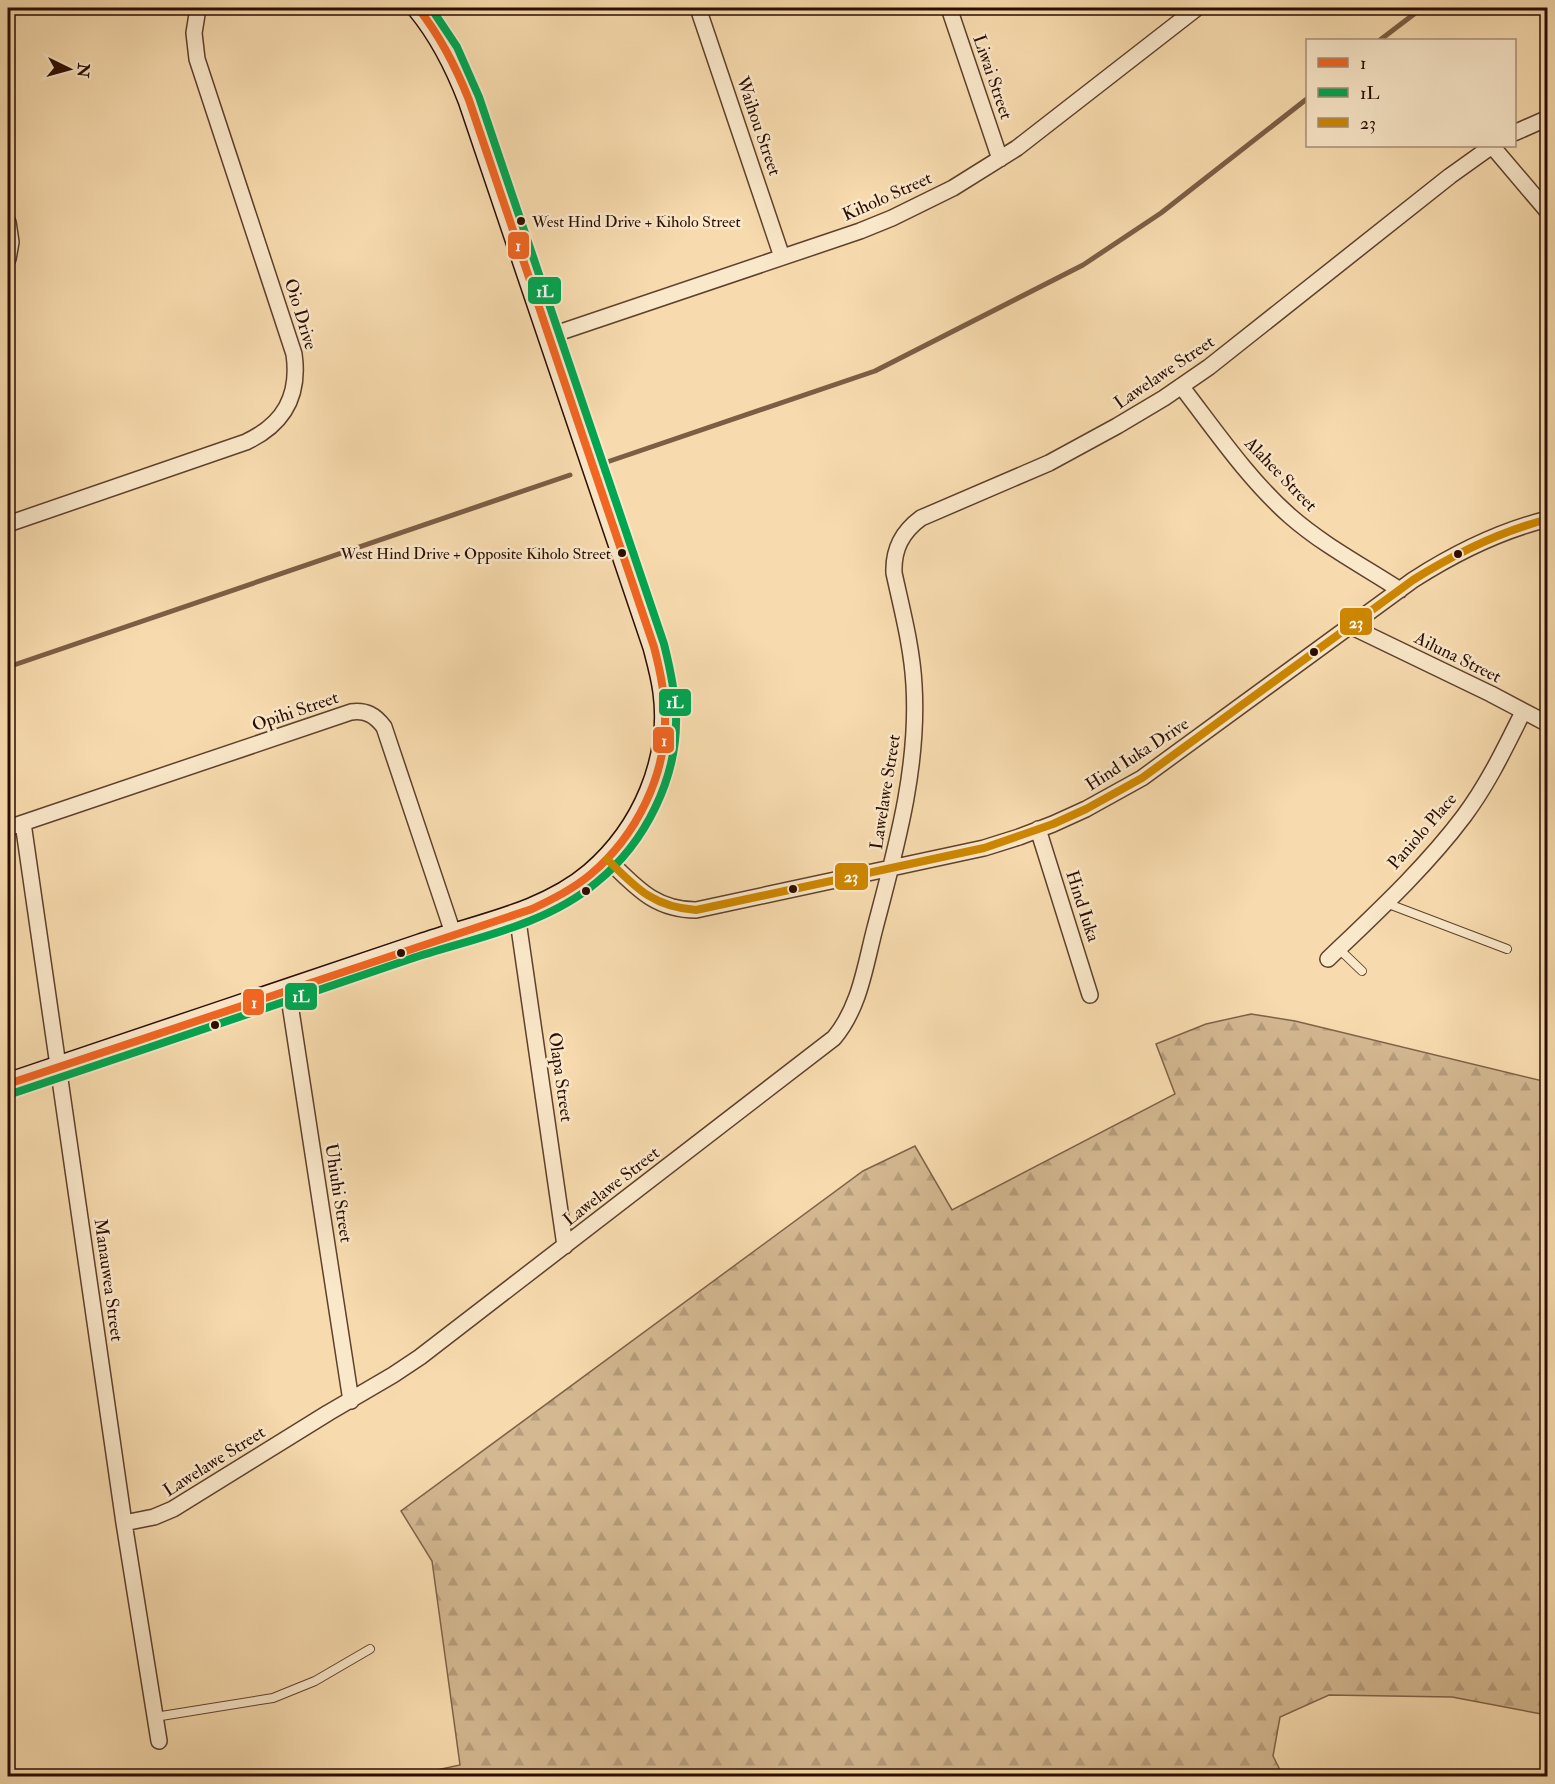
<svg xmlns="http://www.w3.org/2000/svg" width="1555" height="1784" font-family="'IM FELL Double Pica',serif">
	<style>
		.forest { fill: url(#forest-firs); stroke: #806249; stroke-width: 1.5 }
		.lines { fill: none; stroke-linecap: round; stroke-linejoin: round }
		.stream { stroke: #7c5e45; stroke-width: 5 }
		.lane-casing { stroke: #5e402c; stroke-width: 10 }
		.street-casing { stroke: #5e402c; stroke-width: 18 }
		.secondary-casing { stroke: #2b0c01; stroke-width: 24 }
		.lane { stroke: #fae8ca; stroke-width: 8 }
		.street { stroke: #fae8ca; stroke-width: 15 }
		.secondary { stroke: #fae8ca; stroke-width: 21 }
		.bus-1-casing { stroke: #fae8ca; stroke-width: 12 }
		.bus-2-casing { stroke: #fae8ca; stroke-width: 12 }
		.bus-3-casing { stroke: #fae8ca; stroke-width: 12 }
		.bus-1 { stroke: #f26522; stroke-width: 8 }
		.bus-2 { stroke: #00a651; stroke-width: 8 }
		.bus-3 { stroke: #ce8700; stroke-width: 8 }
		.bus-dot { fill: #2b0c01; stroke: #fae8ca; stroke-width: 2 }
		.labels { text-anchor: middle; stroke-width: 5; stroke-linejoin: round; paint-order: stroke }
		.bus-label { font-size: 16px; fill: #2b0c01; stroke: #fae8ca; text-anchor: start }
		.street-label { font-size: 18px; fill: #2b0c01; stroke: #fae8ca }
		.line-badge { stroke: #fae8ca; stroke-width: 2 }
		.badge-label { font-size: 16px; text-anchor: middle; font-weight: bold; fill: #fff }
	</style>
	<defs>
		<pattern id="forest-firs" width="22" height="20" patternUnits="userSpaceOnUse" patternTransform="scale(1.5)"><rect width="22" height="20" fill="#d4b891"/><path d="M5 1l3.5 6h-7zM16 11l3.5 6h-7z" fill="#b69d7b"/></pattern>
	</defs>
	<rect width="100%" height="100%" fill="#f7dbae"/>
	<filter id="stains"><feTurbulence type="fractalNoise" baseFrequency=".00333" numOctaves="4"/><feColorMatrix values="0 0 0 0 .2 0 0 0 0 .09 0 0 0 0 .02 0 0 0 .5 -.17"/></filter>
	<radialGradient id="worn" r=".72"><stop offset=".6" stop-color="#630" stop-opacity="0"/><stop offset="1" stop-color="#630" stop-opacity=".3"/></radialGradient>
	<path class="forest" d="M1251 1014 1295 1021 1547 1082V1715L1452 1697 1329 1695 1280 1717 1273 1756 1283 1776H409L460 1765 432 1561 401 1511 863 1171 915 1146 952 1210 1175 1094 1156 1044 1206 1024Z"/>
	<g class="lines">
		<path class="stream" d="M1380 40 1422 8
			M607 462 875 371 1083 265 1161 213 1308 98
			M8 667 570 475"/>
		<g class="lane-casing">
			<path id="lane" d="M1386 903 1507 949
				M1339 949 1362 971
				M155 1717 273 1698 315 1681 370 1649"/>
		</g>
		<g class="street-casing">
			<path id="street" d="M698 8 782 257
				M949 8 1000 159
				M1514 133 1548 118
				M1492 146 1548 212
				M8 222 11 242 8 259
				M549 336 860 231 892 218 953 188 1017 148 1197 8
				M1181 386C1215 430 1248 479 1290 516 1323 545 1363 566 1400 590
				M8 524 246 442C284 424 300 396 294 354L197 59 194 33 198 8
				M1350 626 1491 694 1548 724
				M23 823 124 1523 159 1741
				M8 828 351 712C366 710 375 715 384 727L453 933
				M1038 829 1090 995
				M607 859C635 886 654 910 696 910L984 848 1019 837 1053 824 1086 809 1142 778 1413 580C1455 553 1499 531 1548 519
				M517 914 565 1246
				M1328 959C1375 914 1425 868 1464 816 1488 784 1505 748 1523 712
				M288 991 351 1401
				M124 1523 154 1517 173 1509 328 1413 393 1375 420 1357 834 1038C860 1007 865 966 875 928 896 848 919 768 914 685 912 647 902 610 894 573 893 549 902 532 921 518L1049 463 1117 426 1164 398 1209 367 1450 176 1492 146"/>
		</g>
		<g class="secondary-casing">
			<path id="secondary" d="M8 1084C145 1037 283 992 420 945 478 925 544 914 591 874 643 829 673 760 664 692 662 676 658 662 654 647L469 100C456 66 441 36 418 8"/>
		</g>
		<use href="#lane" class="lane"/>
		<use href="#street" class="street"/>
		<use href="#secondary" class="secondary"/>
		<g class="bus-1-casing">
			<path id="bus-1" d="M8 1084 532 909C553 899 573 889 591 874 636 836 667 775 665 715 665 692 660 670 654 647L469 100C456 67 440 36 418 8"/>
		</g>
		<g class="bus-2-casing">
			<path id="bus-2" d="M11 1094C144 1049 277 1005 410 959 473 938 545 926 597 882 645 843 678 778 676 715 675 691 670 668 664 644L479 97 457 47 431 8"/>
		</g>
		<g class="bus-3-casing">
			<path id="bus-3" d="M607 859C636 888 653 907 696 910L984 848 1053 824 1086 809 1142 778 1413 580C1456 553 1499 532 1548 519"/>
		</g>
		<use href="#bus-1" class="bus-1"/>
		<use href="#bus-2" class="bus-2"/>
		<use href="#bus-3" class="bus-3"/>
	</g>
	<g class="bus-dot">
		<circle cx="521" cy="221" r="5"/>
		<circle cx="622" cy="553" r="5"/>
		<circle cx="1458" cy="554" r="5"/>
		<circle cx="1314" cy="652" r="5"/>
		<circle cx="793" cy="889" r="5"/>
		<circle cx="586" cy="891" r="5"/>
		<circle cx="401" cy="953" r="5"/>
		<circle cx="215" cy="1025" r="5"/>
	</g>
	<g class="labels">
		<g class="bus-label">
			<text x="532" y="227">West Hind Drive + Kiholo Street</text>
			<text x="611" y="559" text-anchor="end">West Hind Drive + Opposite Kiholo Street</text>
		</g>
		<g class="street-label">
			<text transform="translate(993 77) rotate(71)" y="6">Liwai Street</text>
			<text transform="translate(759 126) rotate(71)" y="6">Waihou Street</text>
			<text transform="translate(887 196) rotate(-24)" y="6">Kiholo Street</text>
			<text transform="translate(301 314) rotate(73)" y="6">Oio Drive</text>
			<text transform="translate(1164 372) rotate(-34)" y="6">Lawelawe Street</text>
			<text transform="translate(1281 474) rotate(46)" y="6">Alahee Street</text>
			<text transform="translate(1458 657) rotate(26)" y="6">Ailuna Street</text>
			<text transform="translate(295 711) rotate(-19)" y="6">Opihi Street</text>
			<text transform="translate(1137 754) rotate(-33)" y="6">Hind Iuka Drive</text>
			<text transform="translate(885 792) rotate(-81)" y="6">Lawelawe Street</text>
			<text transform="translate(1422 831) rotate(-49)" y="6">Paniolo Place</text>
			<text transform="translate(1083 906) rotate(72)" y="6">Hind Iuka</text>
			<text transform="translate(561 1077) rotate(82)" y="6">Olapa Street</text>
			<text transform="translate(611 1186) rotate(-38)" y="6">Lawelawe Street</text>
			<text transform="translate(339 1193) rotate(81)" y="6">Uhiuhi Street</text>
			<text transform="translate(109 1280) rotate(82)" y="6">Manauwea Street</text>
			<text transform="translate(214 1461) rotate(-32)" y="6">Lawelawe Street</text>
		</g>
	</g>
	<g class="line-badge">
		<rect x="507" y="231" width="23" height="29" rx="6" fill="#f26522"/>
		<rect x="527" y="276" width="35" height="29" rx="6" fill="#00a651"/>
		<rect x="1339" y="607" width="34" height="29" rx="6" fill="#ce8700"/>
		<rect x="658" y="688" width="34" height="29" rx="6" fill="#00a651"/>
		<rect x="652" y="726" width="23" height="28" rx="6" fill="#f26522"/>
		<rect x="834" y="862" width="35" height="29" rx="6" fill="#ce8700"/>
		<rect x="284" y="982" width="34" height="29" rx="6" fill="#00a651"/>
		<rect x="242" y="988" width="23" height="28" rx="6" fill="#f26522"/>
	</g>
	<g class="badge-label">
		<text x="518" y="251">1</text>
		<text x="545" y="297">1L</text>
		<text x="1356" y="628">23</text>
		<text x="675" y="708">1L</text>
		<text x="664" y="746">1</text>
		<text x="851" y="882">23</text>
		<text x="301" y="1002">1L</text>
		<text x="254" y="1008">1</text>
	</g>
	<rect width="1555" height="1784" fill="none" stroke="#f7dbae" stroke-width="30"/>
	<rect x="9" y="9" width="1537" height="1766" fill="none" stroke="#2b0c01" stroke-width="3"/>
	<rect x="15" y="15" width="1525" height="1754" fill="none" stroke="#2b0c01" stroke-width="1.5"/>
	<rect x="1306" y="39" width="210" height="108" fill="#fae8ca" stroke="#a7907a" stroke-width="1.5"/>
	<rect x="1318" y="58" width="30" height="9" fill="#f26522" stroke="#a7907a" stroke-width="1.5"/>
	<text x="1360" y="69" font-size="18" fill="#2b0c01">1</text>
	<rect x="1318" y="88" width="30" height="9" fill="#00a651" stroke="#a7907a" stroke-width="1.5"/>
	<text x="1360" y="99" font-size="18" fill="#2b0c01">1L</text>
	<rect x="1318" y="118" width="30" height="9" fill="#ce8700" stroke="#a7907a" stroke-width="1.5"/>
	<text x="1360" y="129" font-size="18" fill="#2b0c01">23</text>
	<g transform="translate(69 69) rotate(95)" stroke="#fae8ca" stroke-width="4.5" paint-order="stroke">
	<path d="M0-4.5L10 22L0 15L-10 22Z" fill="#2b0c01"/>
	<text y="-9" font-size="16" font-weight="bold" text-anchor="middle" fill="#2b0c01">N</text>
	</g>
	<rect width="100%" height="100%" filter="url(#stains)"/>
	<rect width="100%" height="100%" fill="url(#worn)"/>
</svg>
